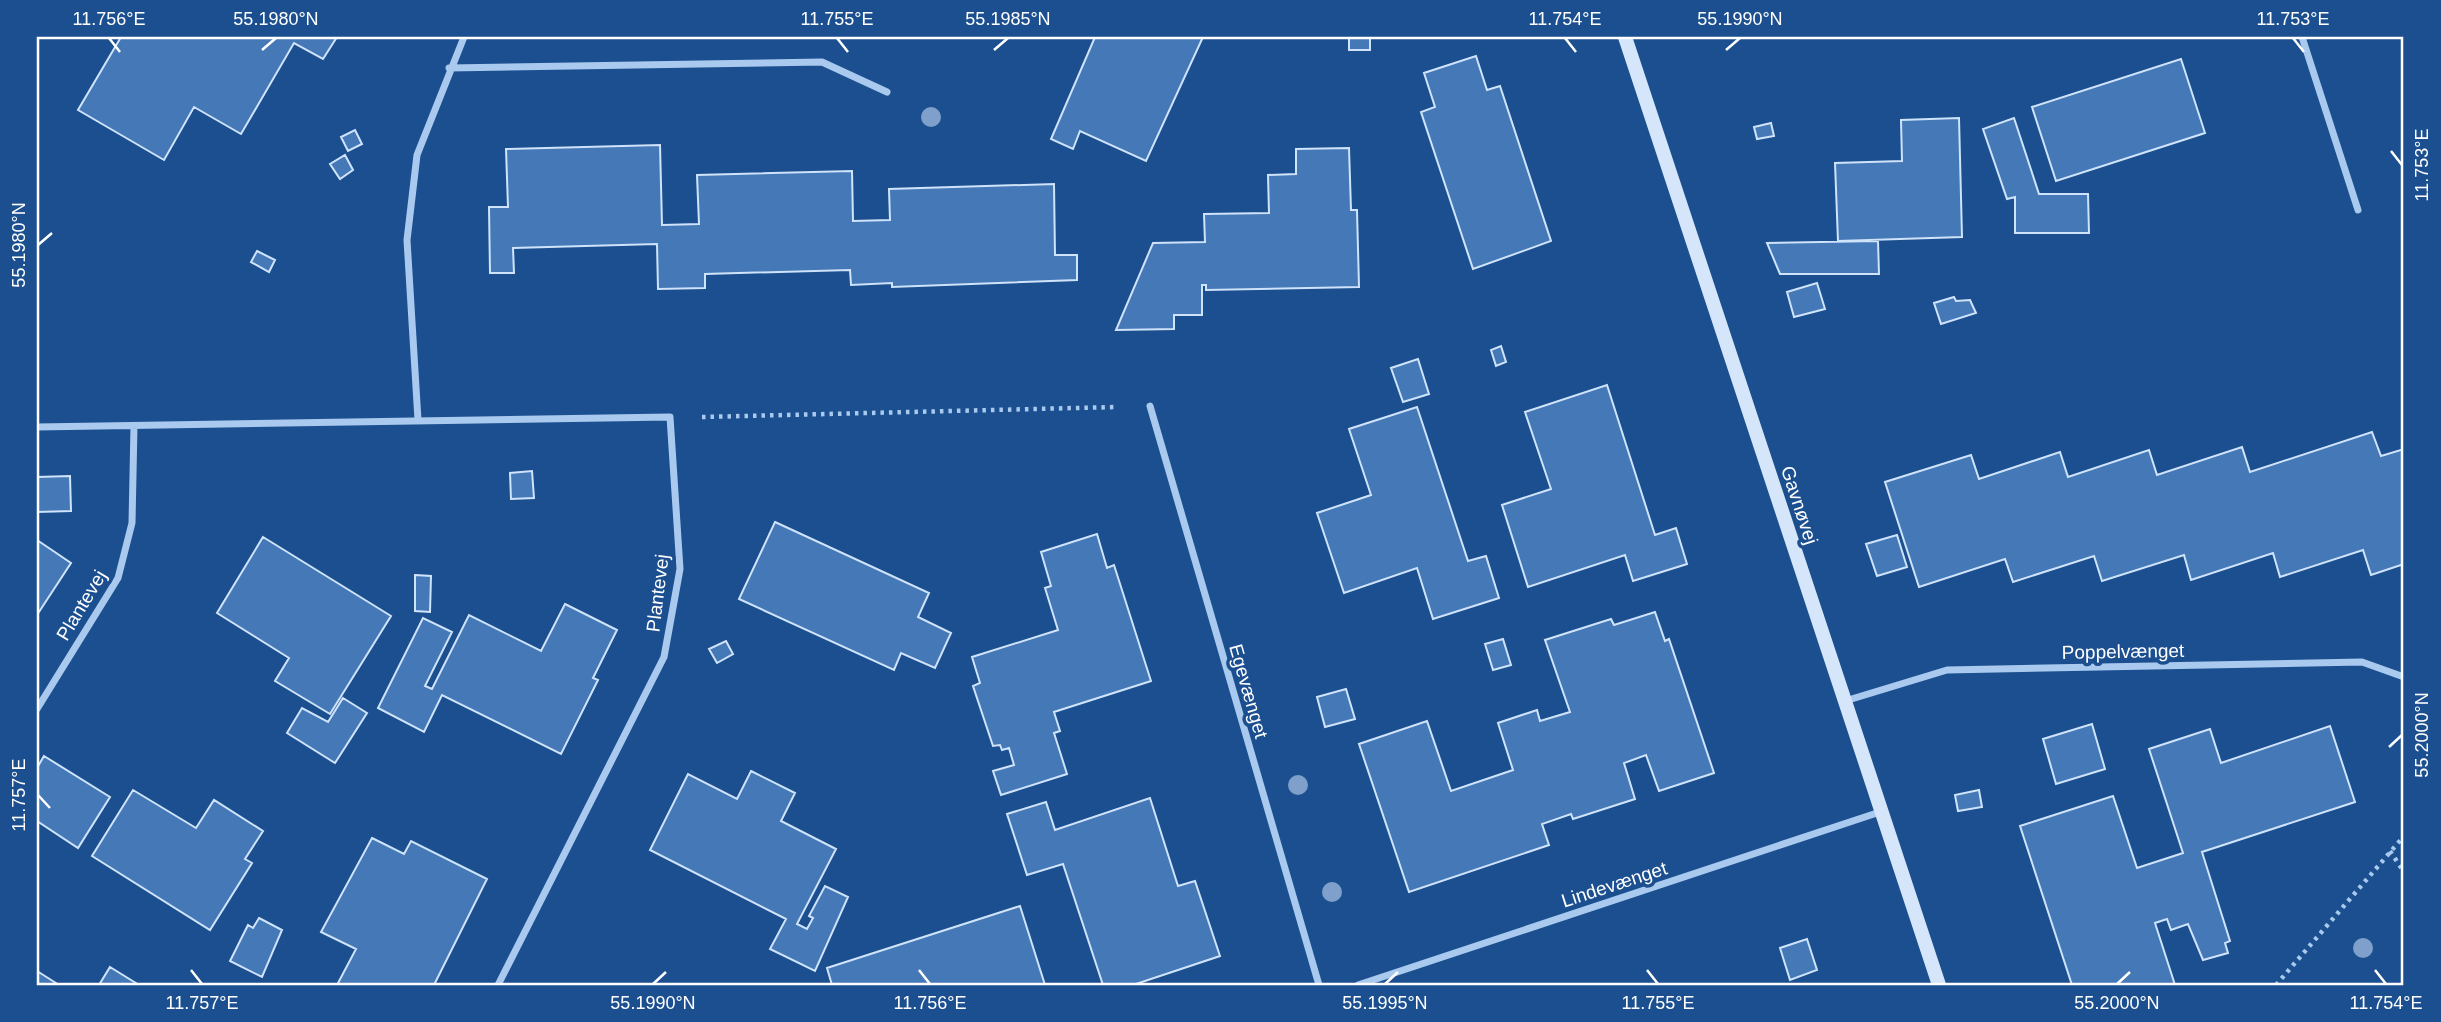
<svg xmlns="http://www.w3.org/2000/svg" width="2441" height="1022" font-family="Helvetica,sans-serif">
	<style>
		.building { fill: #4478b7; stroke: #cfe3fa; stroke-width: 2 }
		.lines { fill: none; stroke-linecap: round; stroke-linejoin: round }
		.path { stroke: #a9c9ee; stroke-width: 4.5; stroke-dasharray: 3.5 5; stroke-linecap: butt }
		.street { stroke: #a9c9ee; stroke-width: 7 }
		.secondary { stroke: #d6e6fa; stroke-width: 14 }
		.tree { fill: #7ea0ca }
		.ticks { fill: none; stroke: #fff; stroke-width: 2.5 }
		.labels { text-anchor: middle; stroke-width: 7; stroke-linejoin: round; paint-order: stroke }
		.street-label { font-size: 19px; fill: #fff; stroke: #1b4f8f }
		.neatline { fill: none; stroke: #fff; stroke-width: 2.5 }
		.ticks-label { font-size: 18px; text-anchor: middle; fill: #fff }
	</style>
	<rect width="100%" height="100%" fill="#1b4f8f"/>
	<path class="building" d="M121 37H337L323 59 294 43 241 134 194 107 164 160 78 110Z
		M1095 37H1203L1146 161 1080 131 1073 149 1051 139Z
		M1349 37H1370V50H1349Z
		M1476 56 1487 90 1500 86 1551 241 1473 269 1421 112 1435 107 1424 73Z
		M2181 59 2205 133 2056 181 2032 107Z
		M1959 118 1962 237 1838 241 1835 163 1902 161 1901 120Z
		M2014 118 2039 194H2088L2089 233H2015V197L2007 199 1983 129Z
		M1771 123 1774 136 1757 139 1754 127Z
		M355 130 362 144 348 151 341 137Z
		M660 145 662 225 699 224 697 175 852 171 853 221 890 220 889 189 1054 184 1055 255H1077V280L892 287V283L851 285 850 270 705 274V288L658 289 657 244 513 248 514 273H490L489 207H508L506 149Z
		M1349 148 1351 210H1357L1359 287 1206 290V285H1202V315H1174V329L1116 330 1153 243 1205 242 1204 214 1269 213 1268 175 1296 174V149Z
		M345 155 353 170 340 179 330 164Z
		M1878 241 1879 274H1780L1767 243Z
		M257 251 275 260 269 272 251 262Z
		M1817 283 1825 309 1794 317 1787 292Z
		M1954 297 1956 301 1970 300 1976 313 1941 324 1934 303Z
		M1501 346 1506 362 1496 366 1491 350Z
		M1418 359 1429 394 1403 402 1391 368Z
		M1607 385 1655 535 1676 528 1687 564 1633 581 1625 555 1528 587 1502 505 1551 489 1525 412Z
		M1417 407 1468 561 1486 556 1499 598 1433 619 1417 568 1344 593 1317 513 1371 495 1349 429Z
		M2372 432 2381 456 2404 449V564L2371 575 2363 550 2280 577 2273 553 2191 580 2184 555 2102 581 2094 556 2013 582 2005 559 1919 587 1885 482 1971 455 1979 479 2060 452 2068 477 2149 450 2157 475 2242 447 2250 472Z
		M532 471 534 498 511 499 510 473Z
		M70 476 71 511 37 512V477Z
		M775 522 929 593 918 617 951 633 935 668 901 653 894 670 739 599Z
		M1097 534 1107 568 1114 565 1151 681 1054 712 1060 731 1054 733 1067 774 1001 795 993 771 1014 765 1009 748 1002 750 1000 745 993 746 973 686 980 683 972 657 1058 630 1045 588 1051 586 1041 552Z
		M1897 535 1907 567 1877 576 1866 544Z
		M263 537 391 616 330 714 275 681 289 658 217 613Z
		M37 540 71 563 37 615Z
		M415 575 431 576 430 612 415 611Z
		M565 604 617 630 593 678 598 680 561 754 442 695 424 732 378 708 423 618 452 632 425 686 432 689 469 615 541 651Z
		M1655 612 1665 641 1669 639 1714 773 1659 791 1646 755 1624 763 1635 799 1573 819 1571 814 1542 824 1549 845 1409 892 1359 744 1427 721 1451 791 1513 770 1498 723 1537 710 1540 721 1570 712 1545 640 1611 619 1614 625Z
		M1503 639 1511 665 1493 670 1485 644Z
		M726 641 733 654 717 663 709 649Z
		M1346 689 1355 719 1325 727 1317 697Z
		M343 698 367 713 335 763 287 733 302 708 328 722Z
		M2092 724 2105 769 2056 784 2043 739Z
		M2330 726 2355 802 2202 852 2230 941 2225 943 2228 953 2203 960 2188 924 2171 930 2167 919 2155 923 2175 985H2072L2020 826 2113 796 2137 868 2183 853 2149 749 2210 729 2221 763Z
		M44 756 110 797 78 848 37 821V768Z
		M751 771 795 793 781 821 836 849 797 924 807 929 813 918 809 916 825 886 848 897 815 971 770 949 786 919 650 850 688 774 737 799Z
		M133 790 196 828 214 800 263 831 245 859 252 863 210 930 92 856Z
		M1979 790 1982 807 1958 811 1955 795Z
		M1150 798 1178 886 1195 881 1220 956 1133 985H1103L1063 864 1027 875 1007 814 1046 802 1055 830Z
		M372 838 404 854 411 841 487 879 434 985H337L356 949 321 932Z
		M1020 906 1045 985H832L827 968Z
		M259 918 282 930 262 977 230 961 248 925 253 928Z
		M1807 939 1817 970 1790 980 1780 948Z
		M110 967 139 985H99Z
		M37 971 59 985H37Z"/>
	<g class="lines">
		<path class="path" d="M702 417 1117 407
			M2390 851 2404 872
			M2276 985 2404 836"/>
		<path class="street" d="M2302 37 2358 210
			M449 68 822 62 887 92
			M1150 406 1319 985
			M418 420 407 240 417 155 464 37
			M37 427 670 417 680 569 664 657 498 985
			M1845 701 1947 670 2362 662 2404 677
			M37 709 118 578 132 523 134 426
			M1358 985 1880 812"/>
		<path class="secondary" d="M1625 37 1939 985"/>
	</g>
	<g class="tree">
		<circle cx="931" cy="117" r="10"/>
		<circle cx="1298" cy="785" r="10"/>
		<circle cx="1332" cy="892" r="10"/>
		<circle cx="2363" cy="948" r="10"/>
	</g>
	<path class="ticks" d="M109 38 120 52M837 38 848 52M1565 38 1576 52M2293 38 2304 52M262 50 276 38M994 50 1008 38M1726 50 1740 38M2391 151 2402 165M38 245 52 233M2389 747 2402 735M38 795 50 808M191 970 202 984M919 970 930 984M1647 970 1658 984M2375 970 2386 984M653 984 666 972M1385 984 1398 972M2117 984 2130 972"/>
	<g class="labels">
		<g class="street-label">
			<text transform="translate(1800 505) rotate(72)" y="7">Gavnøvej</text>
			<text transform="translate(657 593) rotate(-83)" y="7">Plantevej</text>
			<text transform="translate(81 605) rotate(-59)" y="7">Plantevej</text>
			<text transform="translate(2123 651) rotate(-1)" y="7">Poppelvænget</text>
			<text transform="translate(1249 691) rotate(74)" y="7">Egevænget</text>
			<text transform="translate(1614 884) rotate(-18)" y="7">Lindevænget</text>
		</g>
	</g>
	<rect width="2441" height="1022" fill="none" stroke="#1b4f8f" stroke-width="77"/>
	<rect x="38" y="38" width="2364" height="946" class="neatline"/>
	<g class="ticks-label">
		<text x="109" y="25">11.756°E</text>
		<text x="276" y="25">55.1980°N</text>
		<text x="837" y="25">11.755°E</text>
		<text x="1008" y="25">55.1985°N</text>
		<text x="1565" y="25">11.754°E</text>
		<text x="1740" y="25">55.1990°N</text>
		<text x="2293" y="25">11.753°E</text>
		<text transform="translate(2422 165) rotate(-90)" y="6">11.753°E</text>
		<text transform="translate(19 245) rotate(-90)" y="6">55.1980°N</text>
		<text transform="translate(2422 735) rotate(-90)" y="6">55.2000°N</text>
		<text transform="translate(19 795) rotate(-90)" y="6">11.757°E</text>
		<text x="202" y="1009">11.757°E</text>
		<text x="653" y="1009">55.1990°N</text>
		<text x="930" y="1009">11.756°E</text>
		<text x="1385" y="1009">55.1995°N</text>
		<text x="1658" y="1009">11.755°E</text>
		<text x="2117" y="1009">55.2000°N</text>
		<text x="2386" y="1009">11.754°E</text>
	</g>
</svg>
